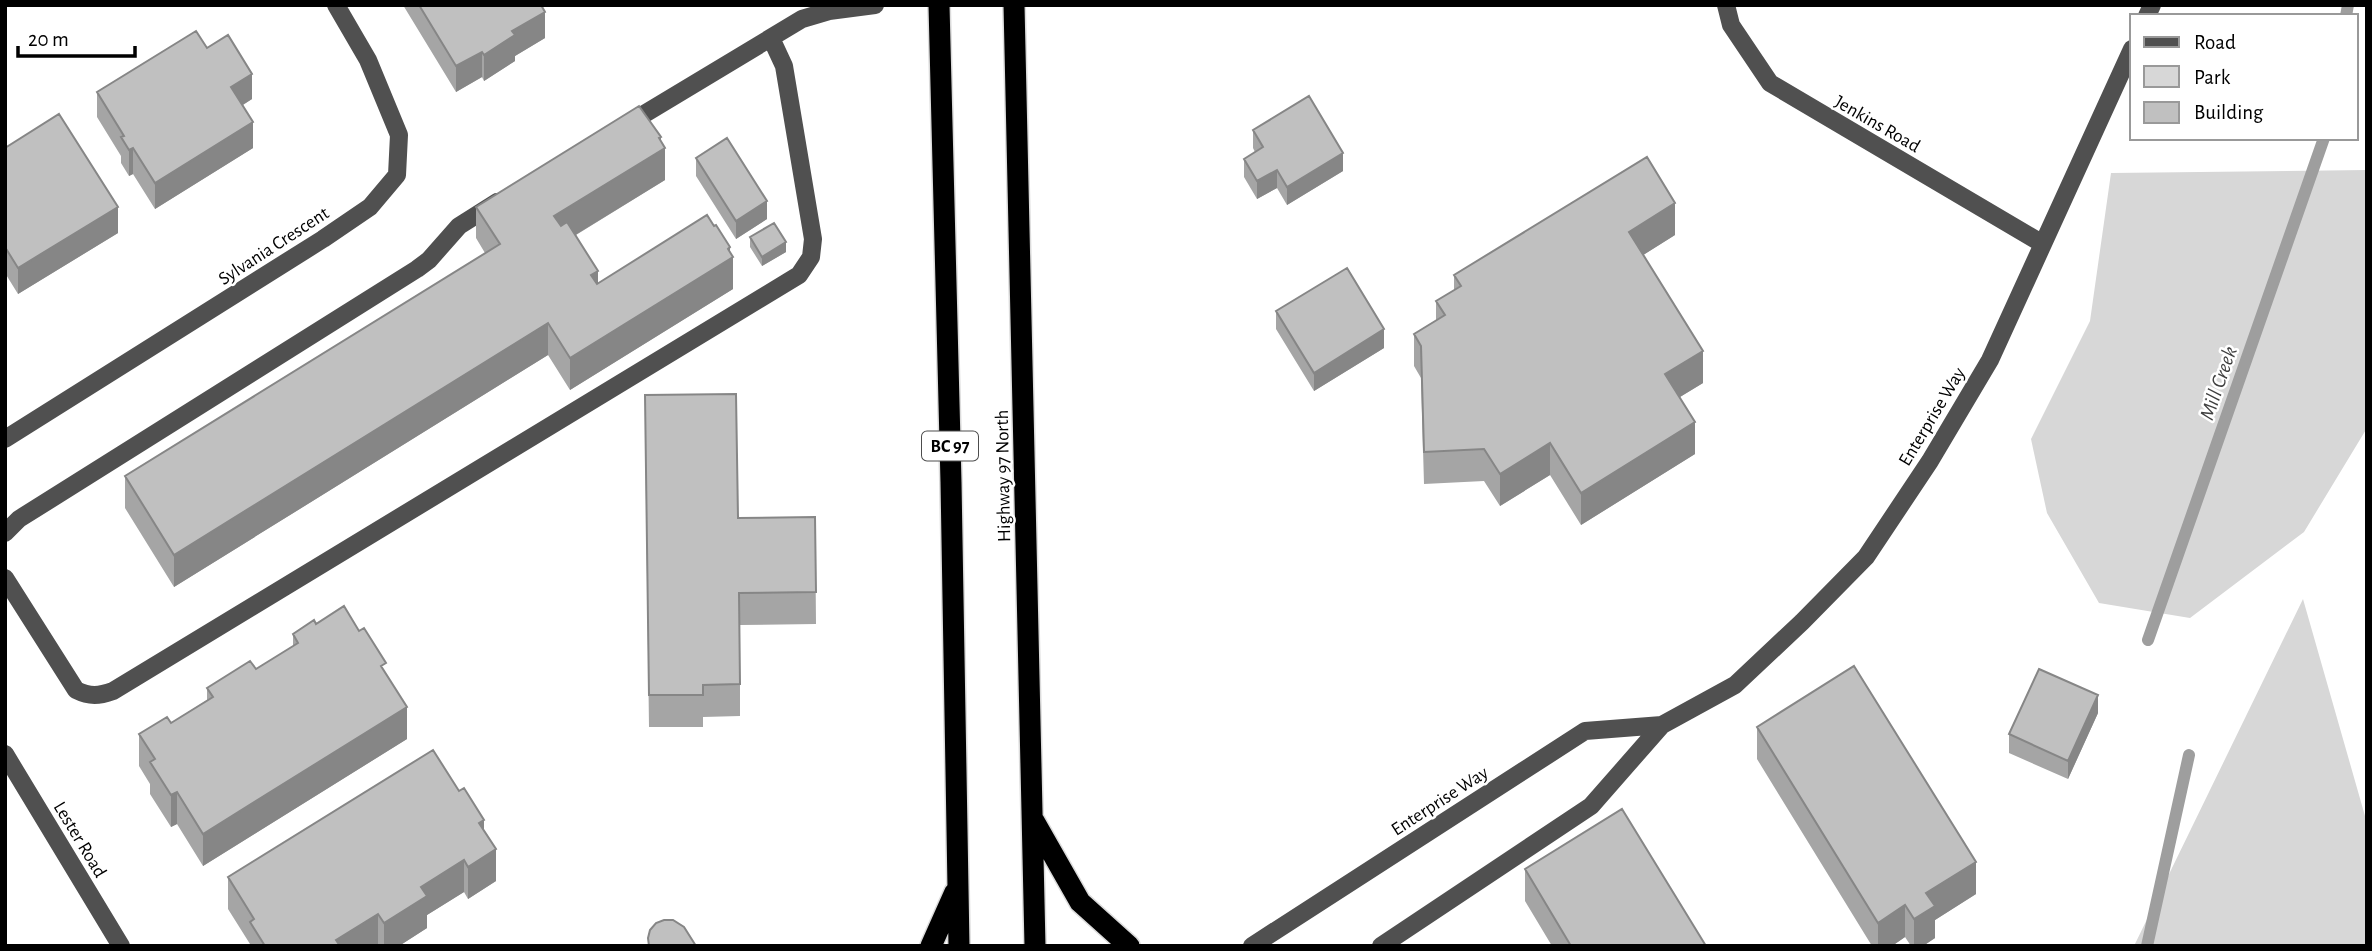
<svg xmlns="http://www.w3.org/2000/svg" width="2372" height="951" font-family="'Alegreya Sans',sans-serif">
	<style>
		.green { fill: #d7d7d7 }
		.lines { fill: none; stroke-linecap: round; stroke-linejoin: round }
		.stream { stroke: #9e9e9e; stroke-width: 12 }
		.highway-casing { stroke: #dbdbdb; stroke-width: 24 }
		.minor { stroke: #505050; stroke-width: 18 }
		.highway { stroke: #000; stroke-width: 21 }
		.wall { fill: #a5a5a5 }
		.shaded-wall { fill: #868686 }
		.building { fill: #c0c0c0; stroke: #868686; stroke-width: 2 }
		.labels { text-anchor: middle; stroke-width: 5; stroke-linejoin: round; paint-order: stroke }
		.shield { fill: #fff; stroke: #4c4c4c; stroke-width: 2 }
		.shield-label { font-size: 18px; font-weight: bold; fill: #000 }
		.street-label { font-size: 19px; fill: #000; stroke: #fff }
		.water-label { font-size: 21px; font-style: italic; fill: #3f3f3f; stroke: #fff }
	</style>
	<rect width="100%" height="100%" fill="#fff"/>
	<path class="green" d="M2367 170V428L2304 532 2190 618 2099 603 2047 513 2031 439 2090 321 2111 173Z
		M2303 599 2367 823V946H2134Z"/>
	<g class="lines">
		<path class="stream" d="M2346 16 2348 5
			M2148 640 2324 138
			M2147 946 2189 755"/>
		<g class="highway-casing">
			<path id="highway" d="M939 5 951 482 959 946
				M1014 5 1035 946
				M1034 821 1080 902 1129 946
				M931 946 955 892"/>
		</g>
		<path class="minor" d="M1726 5 1731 25 1770 83 2043 244
			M2147 16 2152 5
			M626 125 802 19 829 11 875 5
			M5 439 323 239 370 207 397 175 399 135 368 60 336 5
			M5 533 19 519 417 269 429 260 459 226 497 202
			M5 578 76 690C90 697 99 696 113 691L799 275 811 257 813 239 784 66 771 38
			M5 754 121 946
			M1252 946 1585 731 1662 725
			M1381 946 1591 806 1662 725 1735 685 1802 622 1866 557 1930 461 1990 360 2132 49"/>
		<use href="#highway" class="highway"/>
	</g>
	<path class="wall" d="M403 5H541L545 38 515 56V61L484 81 482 77 456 92Z
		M207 48 252 99 243 105 253 148 155 209 133 174 129 176 121 163V156L97 117V92Z
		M1253 130 1343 171 1287 205 1277 188 1257 199 1244 177V159L1255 152 1253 148Z
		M661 142 665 180 576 235 598 284 730 252 733 289 570 390 548 355 174 587 125 508V476L485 253 476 238V207Z
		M5 148 118 233 18 294 5 273Z
		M696 158 767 219 736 239 696 176Z
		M1675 235 1643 255 1703 383 1680 397 1695 454 1581 525 1550 475 1500 506 1484 481 1424 484 1421 378 1414 366V334L1436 320V301L1454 290V275Z
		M750 237 786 252 762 266 750 247Z
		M1276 311 1384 348 1314 391 1276 329Z
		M645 427 738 518 815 517 816 624 740 625V716L703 717V727H649Z
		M316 624 386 673 407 739 203 866 177 824 171 827 150 794V784L139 766V734L171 723 207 700V688L256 669 293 646V634Z
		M2098 713 2068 779 2009 753V734Z
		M1757 727 1976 894 1935 920V938L1923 946H1911L1905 937 1892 946H1872L1757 759Z
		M484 831 496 881 468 899 464 892 427 915V928L399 946H250V944L228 909V877Z
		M1525 869 1706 946H1552L1525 901Z"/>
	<path class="shaded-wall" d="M545 12V38L515 56V61L484 81V55L512 31Z
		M482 52V77L456 92V66Z
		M252 74V99L231 112V87Z
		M253 122V148L155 209V183Z
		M661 137V151L665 148V180L554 248V216Z
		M133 148V174L129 176V150Z
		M1343 153V171L1287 205V187Z
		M1277 170V188L1257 199V181Z
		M767 201V219L736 239V221Z
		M1675 203V235L1629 264V232Z
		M118 207V233L18 294V268Z
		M786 242V252L762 266V257Z
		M730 247V259L733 257V289L570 390V358Z
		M598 271V303L591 275Z
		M548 323V355L174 587V555Z
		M1384 329V348L1314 391V373Z
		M1703 351V383L1665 406V374Z
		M1695 422V454L1581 525V493Z
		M1550 443V475L1500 506V474Z
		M2098 695V713L2068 779V761Z
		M407 707V739L203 866V834Z
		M177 792V824L171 827V795Z
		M484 820V852L479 823Z
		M496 849V881L468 899V867Z
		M464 860V892L427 915V928L399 946H384V923L421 887Z
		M1976 862V894L1935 920V938L1923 946H1914V919L1926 893Z
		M1905 905V937L1892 946H1878V923Z
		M378 914V946H336V940Z"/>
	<path class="building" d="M419 5H541L545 12 512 31 515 35 484 55 482 52 456 66Z
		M196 31 207 48 228 35 252 74 231 87 253 122 155 183 133 148 129 150 121 137 124 136 97 92Z
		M1309 96 1343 153 1287 187 1277 170 1257 181 1244 159 1263 147 1253 130Z
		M639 106 661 137 659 138 665 148 554 216 561 226 567 222 598 271 591 275 597 284 707 215 714 226 716 225 730 247 728 249 733 257 570 358 548 323 174 555 125 476 500 244 476 207Z
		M59 114 118 207 18 268 5 247V148Z
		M727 138 767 201 736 221 696 158Z
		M1647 157 1675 203 1629 232 1703 351 1665 374 1695 422 1581 493 1550 443 1500 474 1484 449 1424 452 1421 346 1414 334 1445 315 1436 301 1461 286 1454 275Z
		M774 223 786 242 762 257 750 237Z
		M1347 268 1384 329 1314 373 1276 311Z
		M736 394 738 518 815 517 816 592 739 593 740 684 703 685V695H649L645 395Z
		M344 606 359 631 364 628 386 663 381 666 407 707 203 834 177 792 171 795 150 762 155 759 139 734 167 717 171 723 213 697 207 688 250 661 256 669 298 643 293 634 314 620 316 624Z
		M1854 666 1976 862 1926 893 1935 906 1914 919 1905 905 1878 923 1757 727Z
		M2039 669 2098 695 2068 761 2009 734Z
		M433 750 459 791 464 788 484 820 479 823 496 849 468 867 464 860 421 887 427 896 384 923 378 914 336 940 340 946H265L250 922 254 919 228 877Z
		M1622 809 1706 946H1571L1525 869Z
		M664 920H673L684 927 696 946H649L648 938 650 930 656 923Z"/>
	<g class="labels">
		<rect class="shield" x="922" y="431.5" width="56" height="29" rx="5"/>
		<g class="shield-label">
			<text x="950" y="452">BC 97</text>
		</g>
		<g class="street-label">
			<text transform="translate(1878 123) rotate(30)" y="7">Jenkins Road</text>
			<text transform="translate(273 245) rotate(-33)" y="7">Sylvania Crescent</text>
			<text transform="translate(1931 416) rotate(-59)" y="7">Enterprise Way</text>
			<text transform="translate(1002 476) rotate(-91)" y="7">Highway 97 North</text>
			<text transform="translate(1439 800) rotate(-33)" y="7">Enterprise Way</text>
			<text transform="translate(81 839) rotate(59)" y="7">Lester Road</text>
		</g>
		<g class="water-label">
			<text transform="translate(2218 383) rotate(-71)" y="7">Mill Creek</text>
		</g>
	</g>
	<rect width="2372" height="951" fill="none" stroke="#000000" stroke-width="14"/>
	<rect x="2130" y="14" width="228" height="126" fill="#ffffff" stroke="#999999" stroke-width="2"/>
	<rect x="2144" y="37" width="35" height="10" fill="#505050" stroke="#999999" stroke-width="2"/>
	<text x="2194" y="49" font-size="21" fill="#000000">Road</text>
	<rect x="2144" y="66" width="35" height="21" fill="#d7d7d7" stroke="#999999" stroke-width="2"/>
	<text x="2194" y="84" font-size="21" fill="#000000">Park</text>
	<rect x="2144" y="102" width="35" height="21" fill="#c0c0c0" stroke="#999999" stroke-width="2"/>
	<text x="2194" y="119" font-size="21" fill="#000000">Building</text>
	<path d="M18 46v10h117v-10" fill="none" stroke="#000000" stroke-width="3.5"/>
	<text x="28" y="46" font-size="21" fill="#000000" stroke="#ffffff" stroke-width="5" paint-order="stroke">20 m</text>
</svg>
